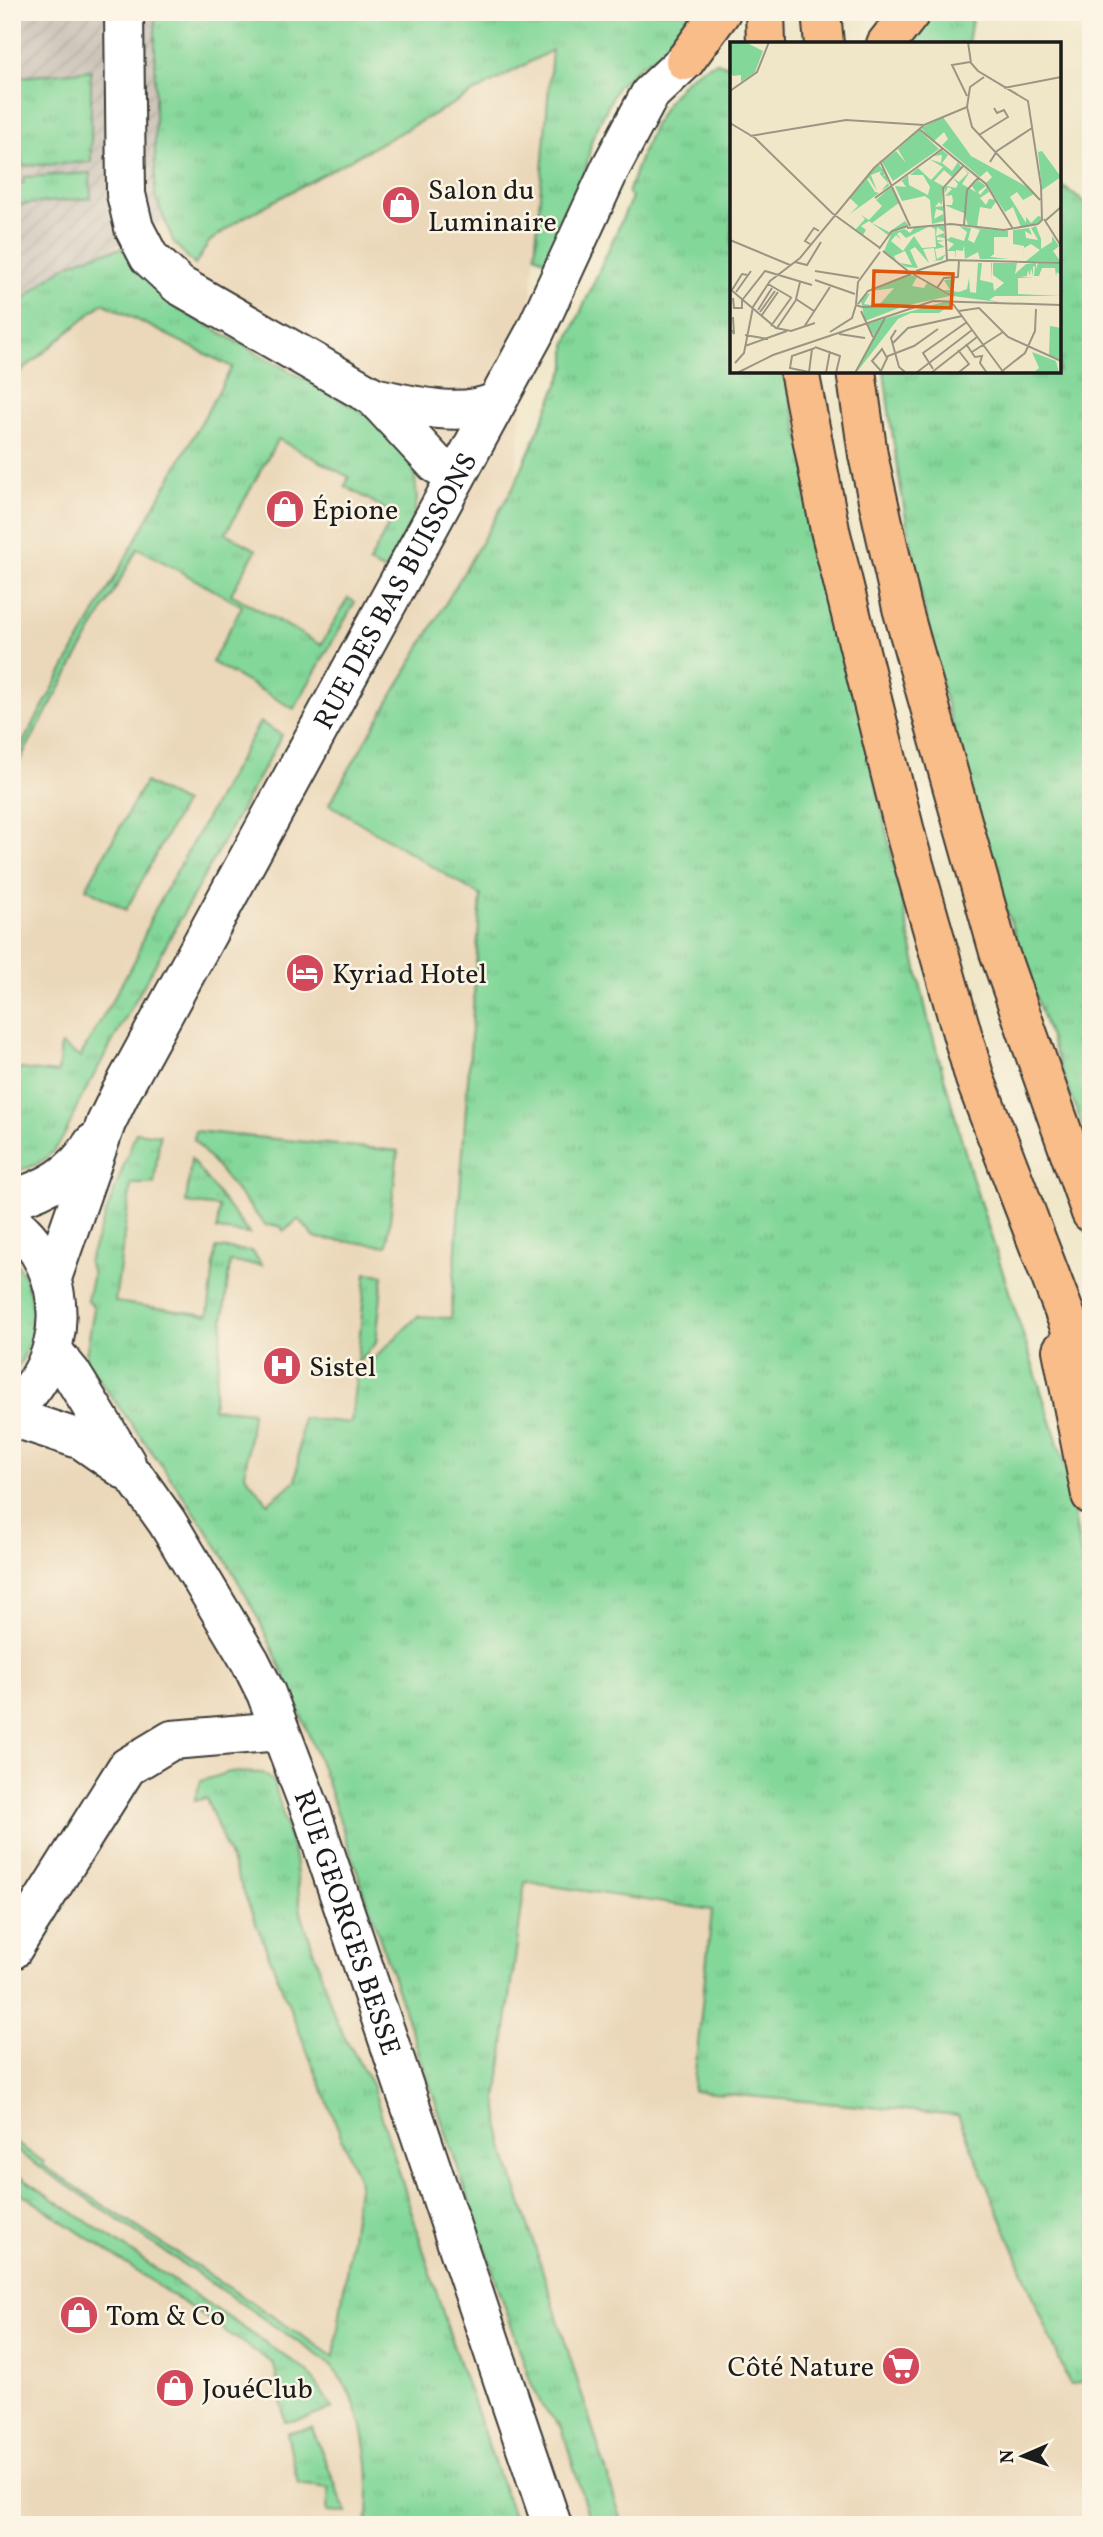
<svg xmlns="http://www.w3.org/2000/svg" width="1103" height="2537" font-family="Vollkorn,serif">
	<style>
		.built { fill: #ebd8ba }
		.industrial { fill: url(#industrial-furrows) }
		.grass { fill: url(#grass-tufts); stroke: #4f7a5a; stroke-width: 2 }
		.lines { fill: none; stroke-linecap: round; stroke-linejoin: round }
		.minor-casing { stroke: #3c3a36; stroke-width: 42 }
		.tertiary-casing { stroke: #3c3a36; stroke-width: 42 }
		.primary-casing { stroke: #3c3a36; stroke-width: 42 }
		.minor { stroke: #fff; stroke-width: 38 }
		.tertiary { stroke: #fff; stroke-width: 38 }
		.primary { stroke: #f8bd89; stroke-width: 38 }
		.labels { text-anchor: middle; stroke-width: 5; stroke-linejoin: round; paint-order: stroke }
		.poi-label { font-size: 28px; fill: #1c1c1c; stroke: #fcf5e5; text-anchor: start }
		.street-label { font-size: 28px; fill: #1c1c1c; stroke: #fcf5e5 }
		.inset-road { fill: none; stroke: #9b9684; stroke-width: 2 }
		.view { fill: #de560d; fill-opacity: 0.15; stroke: #de560d; stroke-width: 3.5 }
		.inset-edge { fill: none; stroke: #1c1c1c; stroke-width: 3.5 }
	</style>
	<defs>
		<pattern id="industrial-furrows" width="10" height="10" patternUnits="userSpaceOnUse" patternTransform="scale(1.75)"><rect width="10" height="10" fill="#cbc3b8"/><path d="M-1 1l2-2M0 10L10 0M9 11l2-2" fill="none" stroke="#aea79e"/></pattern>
		<pattern id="grass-tufts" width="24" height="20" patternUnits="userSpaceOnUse" patternTransform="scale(1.75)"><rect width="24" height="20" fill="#82d799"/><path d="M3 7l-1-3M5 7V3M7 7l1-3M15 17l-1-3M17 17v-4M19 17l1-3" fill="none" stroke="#70b883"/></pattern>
	</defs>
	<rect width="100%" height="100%" fill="#fcf5e5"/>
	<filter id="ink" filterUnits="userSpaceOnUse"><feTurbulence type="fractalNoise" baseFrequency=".0143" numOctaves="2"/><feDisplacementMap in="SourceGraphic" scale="14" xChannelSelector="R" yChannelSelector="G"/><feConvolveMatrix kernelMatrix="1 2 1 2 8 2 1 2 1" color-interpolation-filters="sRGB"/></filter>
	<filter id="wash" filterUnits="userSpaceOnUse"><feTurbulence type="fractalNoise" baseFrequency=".00686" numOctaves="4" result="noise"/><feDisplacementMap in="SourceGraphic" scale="28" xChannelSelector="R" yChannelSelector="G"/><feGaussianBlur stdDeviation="1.57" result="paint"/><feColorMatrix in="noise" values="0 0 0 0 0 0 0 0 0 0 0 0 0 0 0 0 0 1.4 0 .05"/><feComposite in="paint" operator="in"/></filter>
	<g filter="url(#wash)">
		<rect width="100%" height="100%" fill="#f0e7c9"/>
		<path class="built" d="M556 14 515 484 329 804 482 896 451 1318 1091 1916V2525H12V327L92 258Z"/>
		<path class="industrial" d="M12 12H556L92 258 12 327Z"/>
		<path class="grass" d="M155 12H414L435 18 463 12H707L679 41 641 65 617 87 592 139 583 183 551 258 543 259 535 255 552 50 239 220 209 242 195 265 174 243 155 196Z
			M927 12H973L968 44H899Z
			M717 62 729 66 732 75V371H785L928 1019 973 1180 1067 1471 1091 1619V2379L1070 2385 958 2115 693 2091 712 1910 525 1882 497 2100 502 2143 621 2518 626 2525H591L562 2428 542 2406 531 2383 321 1765C291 1689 260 1612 215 1543 175 1480 128 1421 85 1360L94 1308 87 1300 93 1274 88 1262 136 1132 160 1135 154 1184H131L115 1302 208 1315 216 1248 252 1251 262 1265 230 1262 213 1408 252 1412 245 1475 268 1503 296 1480 302 1418 351 1423 356 1376 418 1316 451 1318 481 896 329 804 515 484 566 366V345L632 197 628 193C644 147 665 78 717 62Z
			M91 70V162L22 166 19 130H12V78Z
			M90 173 91 198 18 205 16 184 24 183 23 177Z
			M1059 184 1091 207V1150C996 898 915 640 884 371H1059Z
			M123 248 138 270 175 307 375 419 414 467 417 499 413 520 385 571 369 563 394 514 345 486 349 477 278 439 226 533 256 550 231 594 321 645 348 598 355 602 294 709 212 662 242 606 138 548 12 774V762L232 367 103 303 12 379V310C55 272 65 259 123 248Z
			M260 722 282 735 77 1106C65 1139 51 1167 12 1171V1068L58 1073 61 1045 80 1057 136 958 151 917Z
			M145 782 184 803 126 910 86 888Z
			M195 1131 398 1151 387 1246 315 1238 299 1219 284 1231 280 1226 265 1225 194 1140Z
			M191 1159 249 1234 217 1230 219 1207 186 1203Z
			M12 1256C39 1294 40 1338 12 1375Z
			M366 1273 383 1275 376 1343 357 1363Z
			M230 1772 263 1773 274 1782 295 1859 301 1912 337 2023 372 2085 453 2345 516 2525H367C373 2471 367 2400 326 2361L12 2148V2141L44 2162 43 2165 334 2357 359 2181 206 1798 194 1801 201 1781Z
			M12 2171 307 2371 333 2408 308 2418 285 2422 274 2364 12 2187Z
			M312 2428 347 2513 327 2512 329 2488 298 2484 287 2433Z"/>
	</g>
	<g filter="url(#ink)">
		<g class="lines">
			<g class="minor-casing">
				<g id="minor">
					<path d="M124 12 126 194 134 228 149 257 179 285 374 397 436 464 456 475"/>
					<path d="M374 397C409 405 463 419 497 401"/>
					<path d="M52 1350 71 1373 126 1463"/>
					<path id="s1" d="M12 1417 82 1440 135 1477 167 1522 250 1661 266 1693 312 1814 552 2525"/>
					<path d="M12 1950 127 1767 172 1740 280 1731"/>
				</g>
			</g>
			<g class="tertiary-casing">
				<g id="tertiary">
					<path d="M12 1199C47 1189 74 1174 93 1143"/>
					<path d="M12 1222C72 1270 71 1361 12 1409"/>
					<path id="s2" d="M52 1278 106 1123 121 1092 534 334 611 167 650 94 685 61"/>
				</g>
			</g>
			<g class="primary-casing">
				<path id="primary" d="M765 12 766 44
					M821 12 824 44
					M886 44 911 12
					M685 61 721 12
					M799 371 830 530 907 840 975 1079 1091 1382
					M856 371 868 455 902 608 999 952 1091 1213
					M1062 1350 1091 1495"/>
			</g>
			<use href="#minor" class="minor"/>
			<use href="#tertiary" class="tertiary"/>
			<use href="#primary" class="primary"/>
		</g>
	</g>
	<defs>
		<g id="shop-disc" transform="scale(2.0125)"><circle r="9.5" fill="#d1495b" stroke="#fcf5e5"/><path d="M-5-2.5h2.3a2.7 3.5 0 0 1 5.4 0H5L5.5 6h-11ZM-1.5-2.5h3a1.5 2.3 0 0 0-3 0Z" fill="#fff"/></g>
		<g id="hotel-disc" transform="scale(2.0125)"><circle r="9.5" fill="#d1495b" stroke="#fcf5e5"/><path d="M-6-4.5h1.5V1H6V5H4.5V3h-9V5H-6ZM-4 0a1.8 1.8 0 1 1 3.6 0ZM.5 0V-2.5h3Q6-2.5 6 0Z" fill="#fff"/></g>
		<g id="hospital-disc" transform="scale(2.0125)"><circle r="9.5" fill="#d1495b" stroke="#fcf5e5"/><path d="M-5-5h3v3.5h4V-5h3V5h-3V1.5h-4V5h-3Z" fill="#fff"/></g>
		<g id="supermarket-disc" transform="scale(2.0125)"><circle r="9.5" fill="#d1495b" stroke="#fcf5e5"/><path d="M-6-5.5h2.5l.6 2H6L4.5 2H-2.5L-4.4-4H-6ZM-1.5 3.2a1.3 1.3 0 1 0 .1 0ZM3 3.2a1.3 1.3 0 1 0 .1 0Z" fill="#fff"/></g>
	</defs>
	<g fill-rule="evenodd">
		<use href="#shop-disc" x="401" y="205"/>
		<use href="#shop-disc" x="285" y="509"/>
		<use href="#hotel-disc" x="305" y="973"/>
		<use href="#hospital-disc" x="282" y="1366"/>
		<use href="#shop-disc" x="79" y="2315"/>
		<use href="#supermarket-disc" x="901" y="2366"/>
		<use href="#shop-disc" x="175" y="2388"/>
	</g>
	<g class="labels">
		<g class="poi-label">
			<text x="428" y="199">Salon du<tspan x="428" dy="32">Luminaire</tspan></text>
			<text x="312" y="519">Épione</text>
			<text x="332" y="983">Kyriad Hotel</text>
			<text x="309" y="1376">Sistel</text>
			<text x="106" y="2325">Tom &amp; Co</text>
			<text x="874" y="2376" text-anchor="end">Côté Nature</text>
			<text x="202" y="2398">JouéClub</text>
		</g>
		<g class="street-label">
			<text dy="10" stroke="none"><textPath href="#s2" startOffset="770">RUE DES BAS BUISSONS</textPath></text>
			<text dy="10" stroke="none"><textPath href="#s1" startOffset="635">RUE GEORGES BESSE</textPath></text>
		</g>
	</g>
	<g transform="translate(730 42)">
		<rect width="331" height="331" fill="#f0e7c9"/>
		<path d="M0 0H15L33 9 25 30 11 40V33L3 34 0 30ZM213 75 241 114 301 147 304 152 293 158 287 150 280 155 296 181V175L301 181 308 174 312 175 309 181 291 185 283 165 275 170 256 141 262 135 257 129 250 135 212 103 218 97 214 90 203 100 191 86ZM189 88 209 107 163 139 152 120 166 109 176 121 168 107ZM212 108 218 113 212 121 222 129 228 120 231 125 222 135 214 128 204 139 213 144 212 163 209 160 205 165 213 164V169L206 167 204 177 213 172 214 179 202 182 200 158 195 154 172 159 165 144 176 145 172 139 169 141 178 133 179 143 198 153 200 145 193 133H180L188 126 201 138 213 125 199 117 211 121 212 113 203 114ZM312 109 331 135 312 148 308 110ZM148 122 156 131 153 134 156 133 159 144 151 149 158 141 150 132 151 129 141 133 147 149 139 136 137 137 145 150 149 151 120 172 128 164 120 156ZM232 125 239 131 232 142 246 150 242 144 248 138 256 144 248 150 250 153 257 145 259 150 250 156 256 163 259 157 267 158 261 167 250 165 247 184 238 183 234 171 214 163H222L223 159 222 153 215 154 222 147 218 145 215 151 214 146 217 144 226 146 228 142 223 136 229 140 238 131ZM161 145 170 160 142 181 159 190 175 179 178 183 158 193 139 179 131 184 136 188 133 193 151 204 125 188 135 177 131 173 139 178 152 164 146 158ZM212 183 214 184V190L207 185 206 194 214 191 215 196 207 195V198L215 199 207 200 215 205 205 207 207 217 216 212 212 218 202 219 206 218 204 206 193 207 199 221 185 205 180 208 188 226 176 225 170 221 182 223 175 209 164 214 166 218 154 209 162 190 175 187 180 191 184 186 198 185 176 196 170 190 167 192 171 198 166 193 161 199 173 209 184 194 192 206 206 205 205 187 199 184ZM229 184 241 186 238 198 244 201 250 188 244 186 278 189V195H264V212L260 215 279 217H250L248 210 235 217 234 203 233 209 226 208 225 217V209H217L224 202 216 198 221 195 234 199 237 190ZM306 184 311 197V207L322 200V194L329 204 323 209 331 220 296 219 310 208 301 202 294 206 293 219 294 204 283 202V188L299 186 302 193 295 189 296 196 308 198 301 186ZM248 221H262L261 238V221H252L250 238 263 241 264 249 274 241 263 233V221H287L285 232 296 222 306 221V227L308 221 331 222V234L327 230 326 234 325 226H312L309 234H304L305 225 303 224V234L301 226 300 234 298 228 297 234 290 235 305 236H288V252L331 254H265L259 258 275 261 223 254 214 248H220L214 238 225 237 222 249 229 250 237 247 239 236 240 250 246 251ZM180 233 187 235 182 244 194 246 197 241 220 254 174 264 135 279 131 259 135 253 140 251 134 262 148 264 164 246 141 249ZM217 259 222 262 209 271H181L168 277 126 331 144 293 136 282ZM302 310 326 319 329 331H303L309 326Z" fill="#82d799"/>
		<path d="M320 284 331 286V318L319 313Z" fill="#82d799"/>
		<path d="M178 100 190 119 180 126 168 107ZM166 110 178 128 167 135 156 117Z" fill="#82d799"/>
		<path class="inset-road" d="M238 0 241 21 248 29 298 59 311 144 312 178 308 182M254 35 240 45 237 65 242 85 310 158M274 46 331 35M0 49 27 30 39 0M237 54 222 23 240 20M0 81 25 96 102 171 150 206M189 87 256 142 283 187M249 93 278 75 274 68 267 71 264 66M20 94 116 78 194 83 237 65M150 119 180 184M260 120 267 109 302 86M145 156 212 107M314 177 331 204M315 179 331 165M234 183 237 148 249 135M177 186 221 182 274 188 308 182M0 198 60 223M80 202 75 199 84 186 89 189M149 207 162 189 178 184M153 209 178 229M217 218 213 146 234 123M65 220 77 223 91 200M85 229 129 236M186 229 219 218 331 221M183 232 220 253M85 238 125 252M70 240 66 257 84 269M38 242 62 256M207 246 214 236 228 235 229 218M0 247 46 286 61 289 85 281M2 248 12 232 18 233M6 250 21 229M3 256 4 266H12V256M13 257 35 229 82 243M126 262 128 240 150 210M128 262 138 249 181 232M223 262 274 331M132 265 175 264M28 268 42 246M131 269 143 295M229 269 249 266 278 295 331 319M30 270 45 249M32 273 48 250M41 284 61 256M74 285 100 245M47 286 66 258M2 288 4 292 3 275M166 288 161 296 169 325 175 330M100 290 122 276 126 263 132 265M109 292 135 296M15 293 38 297M163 301 178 286 232 274M236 302 245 315 252 314 250 321 257 331M15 304 57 289M85 305 110 314 106 331M228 308 239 322 228 331M242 310 273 290M5 321 14 311 23 265 40 239 70 216 144 126 194 83M203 327 193 311 237 280M151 329 142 319 152 307 157 316M79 330 82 307M271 330 295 311 305 289 306 267M7 331 43 313 203 259 331 263M83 331 60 326 62 314 85 306M96 331 100 309M125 331 155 276M150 331 158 314 184 304 208 287M186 331 242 288M201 331 247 295"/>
		<path class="view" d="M144 229 223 232 221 266 143 263Z"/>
		<rect width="331" height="331" class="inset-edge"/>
	</g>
	<rect width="1103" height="2537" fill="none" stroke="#fcf5e5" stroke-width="42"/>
	<g transform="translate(1023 2456) rotate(268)" stroke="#fcf5e5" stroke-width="5" paint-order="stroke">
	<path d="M0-5L12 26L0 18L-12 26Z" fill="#1c1c1c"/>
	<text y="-10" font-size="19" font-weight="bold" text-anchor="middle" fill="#1c1c1c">N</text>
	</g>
</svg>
